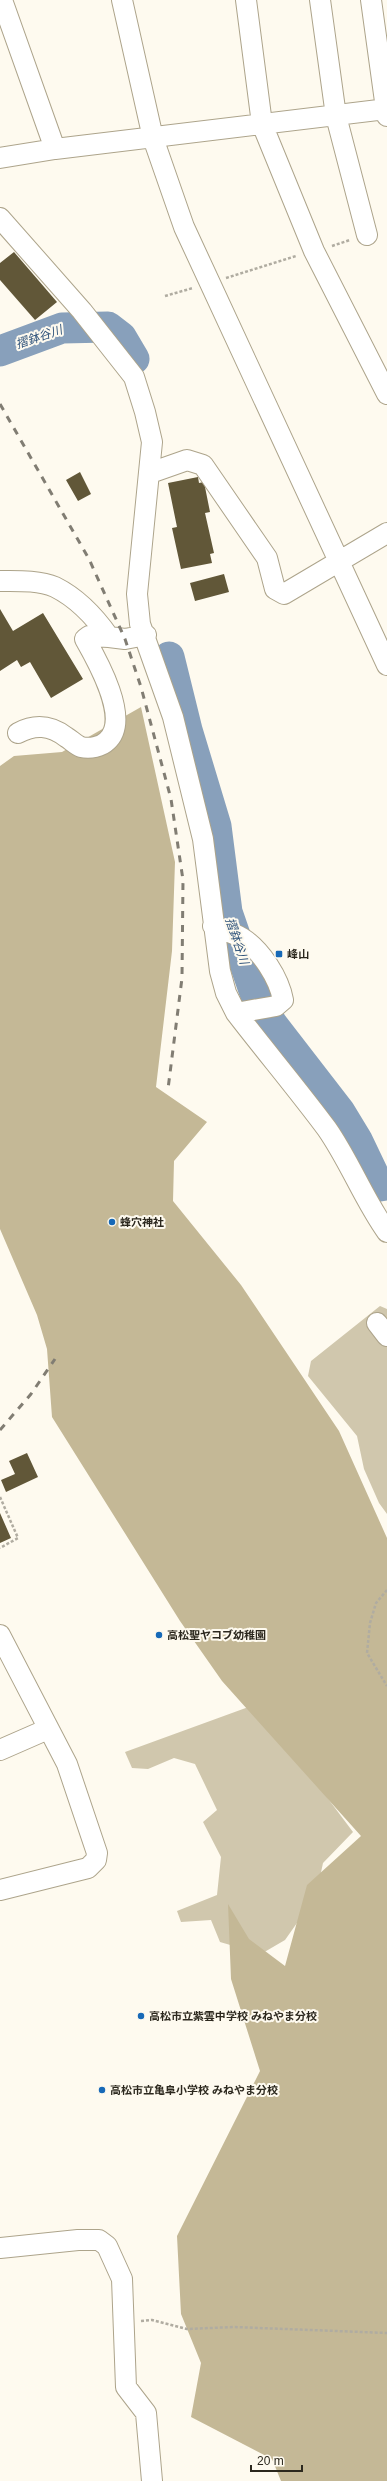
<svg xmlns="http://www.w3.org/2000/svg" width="387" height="2481" font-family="Arial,'Noto Sans JP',sans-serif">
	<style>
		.green { fill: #d0c7ad }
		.forest { fill: #c4b896 }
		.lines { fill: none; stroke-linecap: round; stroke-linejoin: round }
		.river { stroke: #88a0bb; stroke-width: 31 }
		.building { fill: #615738 }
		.minor-casing { stroke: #ada48b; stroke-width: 22 }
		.path { stroke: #b0aca1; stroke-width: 2.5; stroke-dasharray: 3 2; stroke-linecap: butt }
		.minor { stroke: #fff; stroke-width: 20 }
		.rail { stroke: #817d73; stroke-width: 3; stroke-dasharray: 7 7; stroke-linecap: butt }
		.poi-dot { fill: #1769b7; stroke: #fefaef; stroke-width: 1.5 }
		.labels { text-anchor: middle; stroke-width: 4; stroke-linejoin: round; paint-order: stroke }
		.poi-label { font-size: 11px; font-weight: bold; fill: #2c281e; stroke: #fefaef; text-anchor: start }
		.water-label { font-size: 12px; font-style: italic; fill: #2e527a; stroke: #fefaef }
	</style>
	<rect width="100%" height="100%" fill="#fefaef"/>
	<path class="green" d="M380 1306 387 1309V1514L379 1503 364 1469 357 1436 308 1376 311 1361Z
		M257 1704 353 1832 323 1863 316 1896 285 1940 261 1954 220 1942 211 1920 181 1922 177 1911 217 1895 221 1857 203 1822 217 1810 195 1764 174 1758 148 1769 132 1768 125 1752Z"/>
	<path class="forest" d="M141 707 175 862 172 951 156 1087 207 1122 174 1161 173 1201 241 1285 339 1431 387 1538V2481H281L272 2459 191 2417 201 2363 181 2314 177 2236 260 2071 231 1979 228 1904 249 1939 285 1966 307 1885 361 1836 222 1681 180 1621 52 1417 47 1349 37 1315 0 1229V766L14 756 62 752Z"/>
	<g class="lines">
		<path class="river" d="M0 351 62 328 108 327 121 337 134 359
			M169 657 187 730 216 826 227 912 257 999 272 1024 340 1112 357 1140 379 1186 387 1185"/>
	</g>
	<path class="building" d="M14 252 57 302 35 320 0 280V263Z
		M80 472 91 494 78 501 66 480Z
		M198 477 199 483 204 482 210 512 205 513 214 553 210 554 212 563 181 569 172 528 177 527 168 483Z
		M224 574 229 592 195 601 190 583Z
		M0 609 13 631 43 613 83 679 51 698 30 662 21 667 17 660 0 671Z
		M27 1453 38 1477 6 1492 1 1480 15 1474 9 1461Z
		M0 1513 11 1538 0 1543Z"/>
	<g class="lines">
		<g class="minor-casing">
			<path id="minor" d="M2 0 55 149
				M122 0 153 138 184 227 387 665
				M246 0 262 124 314 251 387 394
				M320 0 336 116 367 235
				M371 0 387 116
				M0 158 55 149 387 109
				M0 218 82 311 134 377 145 412 152 442 137 594 140 624 173 717 203 839 220 971 226 993 236 1013C266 1052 298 1090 327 1129 350 1162 364 1200 387 1232
				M150 473 187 460 203 465 267 558 275 589 284 594 387 533
				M0 581C17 581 39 580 55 587 77 598 95 617 109 637L125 639 146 635
				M18 733C35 724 50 725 66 737 71 740 76 745 81 747 90 749 101 747 107 741 131 720 97 660 85 639L89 636 109 637
				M213 926C223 930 234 933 242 938 261 950 279 978 283 1000L276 1006 236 1013
				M377 1323 387 1336
				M0 1635 67 1764 97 1853 96 1860 88 1868 0 1890
				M0 1750 48 1729
				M0 2248 78 2240H99L107 2246 122 2279 126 2387 146 2413 152 2481"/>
		</g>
		<path class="path" d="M332 246 350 240
			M226 278 296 256
			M165 296 193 288
			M0 1497 18 1538 0 1548
			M387 1590 376 1603 370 1623 367 1653 387 1686
			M141 2321 152 2320 187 2329 234 2327 387 2333"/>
		<use href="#minor" class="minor"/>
		<path class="rail" d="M0 404 89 559 125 639 141 687 171 799 183 880 182 978 168 1089
			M0 1430 31 1394 55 1359"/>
	</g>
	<g class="poi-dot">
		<rect x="275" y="950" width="8" height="8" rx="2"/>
		<circle cx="112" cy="1222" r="4"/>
		<circle cx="159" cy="1635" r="4"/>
		<circle cx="141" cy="2016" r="4"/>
		<circle cx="102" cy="2090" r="4"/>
	</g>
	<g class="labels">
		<g class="poi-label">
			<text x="287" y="958">峰山</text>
			<text x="120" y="1226">蜂穴神社</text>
			<text x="167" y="1639">高松聖ヤコブ幼稚園</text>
			<text x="149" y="2020">高松市立紫雲中学校 みねやま分校</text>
			<text x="110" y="2094">高松市立亀阜小学校 みねやま分校</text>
		</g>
		<g class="water-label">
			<text transform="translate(39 337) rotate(-19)" y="4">摺鉢谷川</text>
			<text transform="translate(237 941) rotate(71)" y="4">摺鉢谷川</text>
		</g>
	</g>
	<path d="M251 2465v6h51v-6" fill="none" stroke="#2c281e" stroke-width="2"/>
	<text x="257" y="2465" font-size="12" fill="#2c281e" stroke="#fefaef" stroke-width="3" paint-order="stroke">20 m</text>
</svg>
